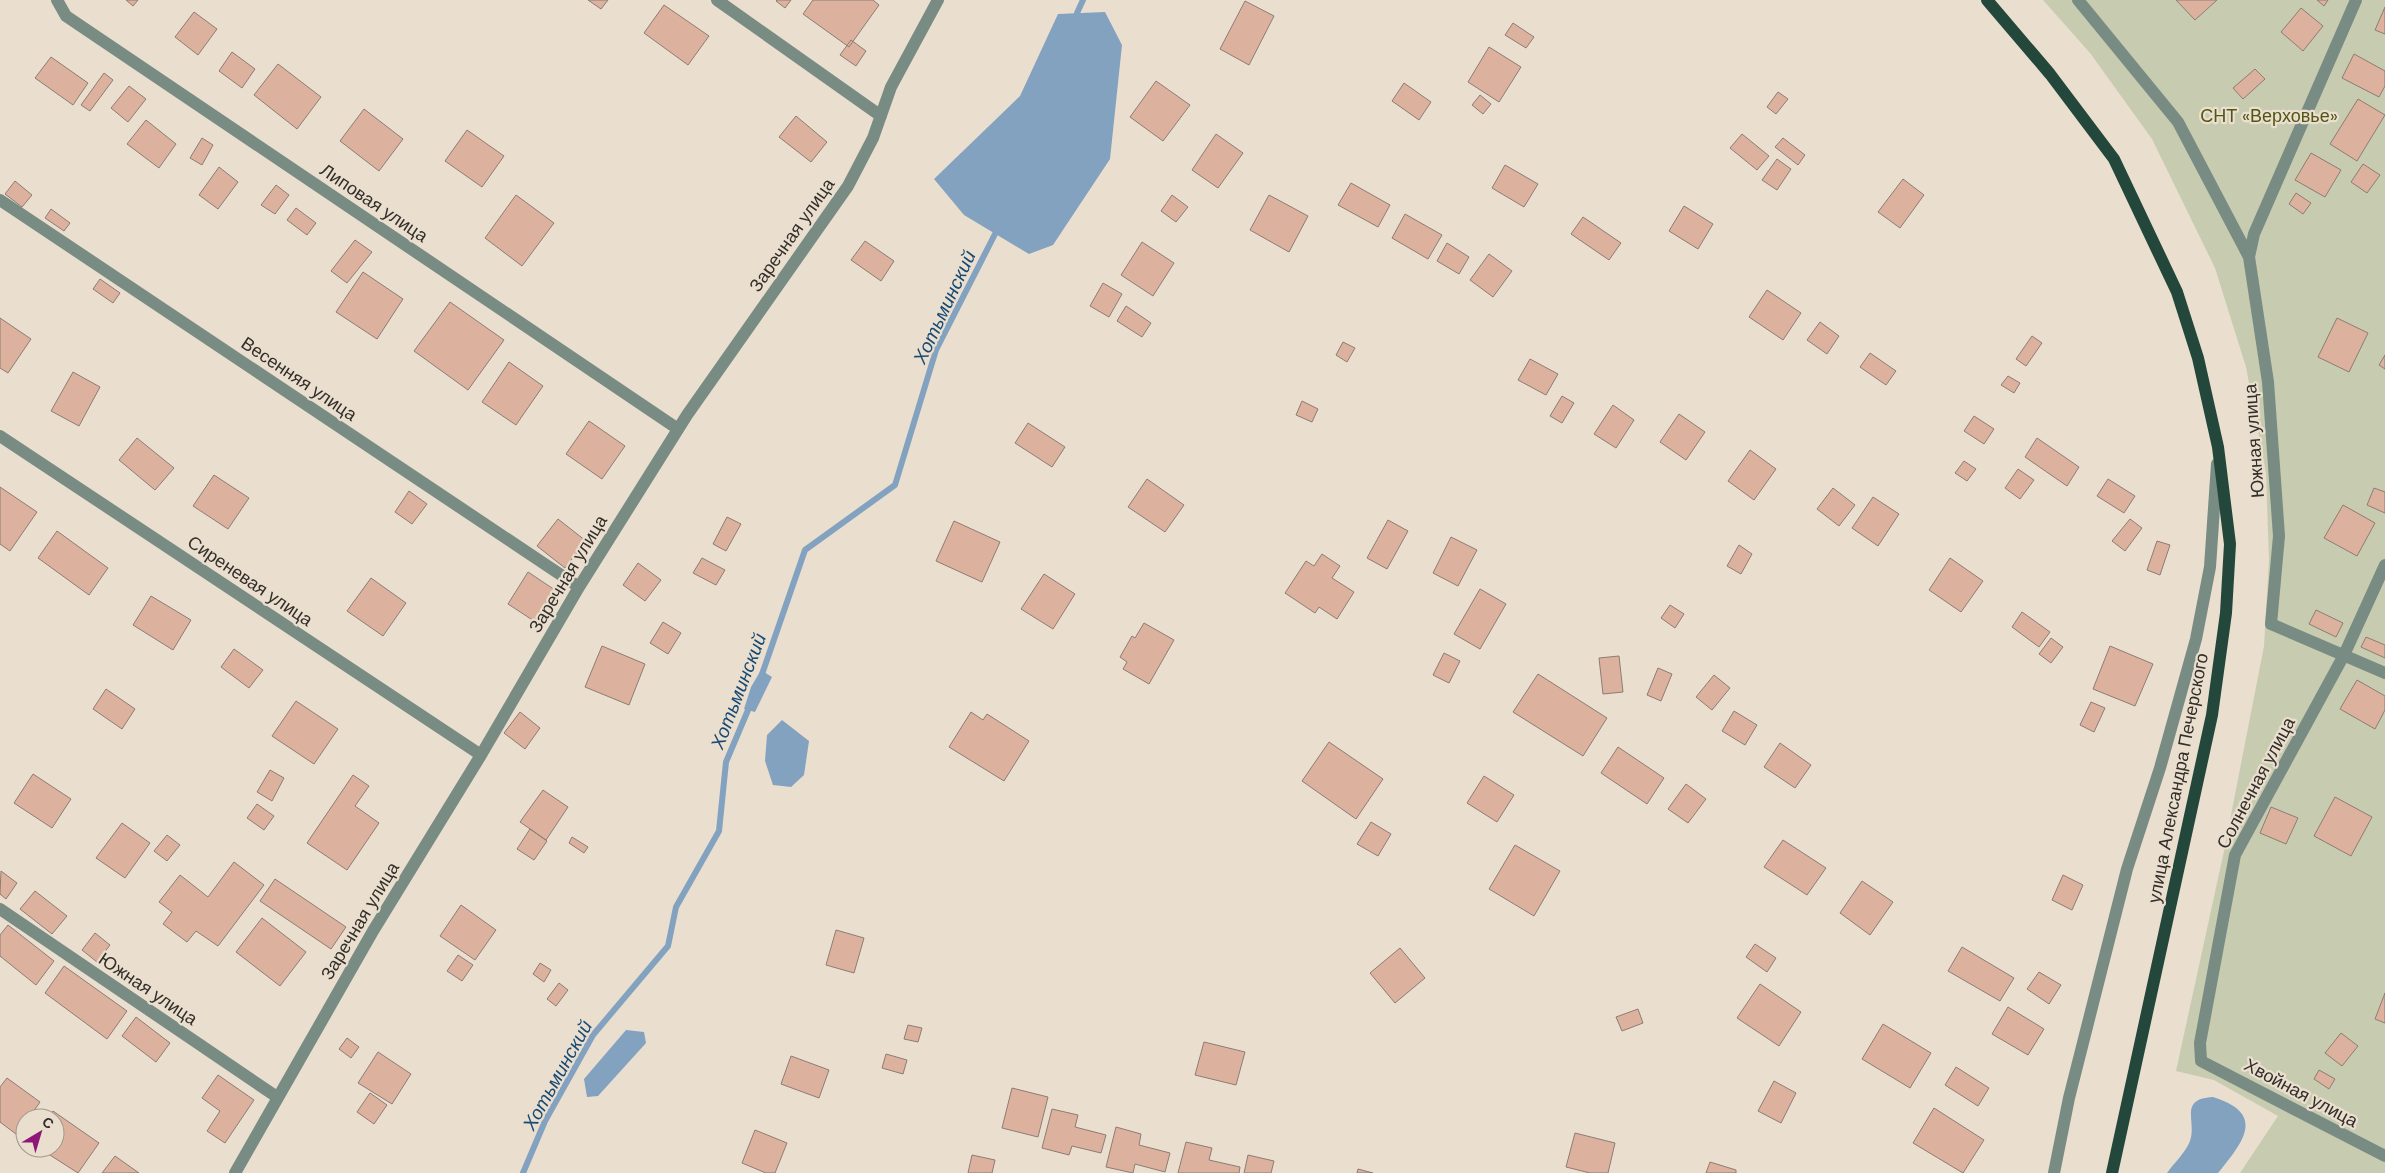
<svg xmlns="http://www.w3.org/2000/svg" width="2385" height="1173" font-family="'DM Sans',sans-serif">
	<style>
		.green { fill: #c7cbaf }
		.water { fill: #82a2c0 }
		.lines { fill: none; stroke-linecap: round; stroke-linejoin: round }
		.stream { stroke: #82a2c0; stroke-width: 6 }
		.building { fill: #dcb29e; stroke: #8d7c74 }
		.minor { stroke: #788c83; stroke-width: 12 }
		.major { stroke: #23473a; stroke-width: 12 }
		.labels { text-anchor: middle; stroke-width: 4.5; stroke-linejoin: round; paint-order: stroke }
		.park-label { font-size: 18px; fill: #515614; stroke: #eadecf }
		.street-label { font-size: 18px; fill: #322e28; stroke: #eadecf }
		.water-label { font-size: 19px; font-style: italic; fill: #174a73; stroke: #eadecf }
	</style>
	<rect width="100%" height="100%" fill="#eadecf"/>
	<path class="green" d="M2043 0H2385V1173H2240L2278 1116 2214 1080 2176 1071 2224 851 2264 646 2269 560 2266 473 2246 367 2215 268 2152 139 2090 53Z"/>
	<path class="water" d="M1105 12 1122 45 1110 159 1053 245 1029 254 964 215 934 179 1020 96 1058 14Z
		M761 670 772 677 755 712 744 709 751 687Z
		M782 720 809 741 804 775 791 787 773 785 765 761 767 735Z
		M626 1030 644 1032 646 1043 598 1096 587 1097 584 1079Z
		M2213 1097C2267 1114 2243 1142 2218 1173H2167C2174 1163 2186 1152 2190 1141 2197 1121 2178 1099 2213 1097Z"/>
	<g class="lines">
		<path class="stream" d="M1077 13 1083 0
			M760 680 805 550 895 485 936 350 995 234
			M523 1173 545 1121 593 1035 668 946 676 907 719 831 726 762 751 703"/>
	</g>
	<path class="building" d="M126 0H138L133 6Z
		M588 0H608L601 9Z
		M777 0H791L785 8 776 1Z
		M813 0H873L879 5 849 47 803 14Z
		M2176 0H2217L2195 20Z
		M2317 0H2328L2324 6Z
		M1245 1 1274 16 1249 65 1220 49Z
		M664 5 709 36 688 65 644 33Z
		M2385 7V34L2375 30Z
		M2301 8 2323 26 2303 51 2281 32Z
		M194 12 217 29 198 55 175 37Z
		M1513 23 1534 37 1526 48 1505 35Z
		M851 40 866 51 856 66 840 55Z
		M1489 47 1521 67 1499 102 1468 82Z
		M232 52 255 69 242 88 219 71Z
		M2354 54 2385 71V86L2379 97 2342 78Z
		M51 57 88 83 73 105 35 78Z
		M278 64 321 97 297 129 254 95Z
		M2255 69 2265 79 2243 99 2233 88Z
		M104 73 113 80 90 111 81 105Z
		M1156 81 1190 105 1163 141 1130 117Z
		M1404 83 1431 102 1419 120 1392 101Z
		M129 86 146 99 128 122 111 108Z
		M1778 92 1788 99 1776 114 1767 107Z
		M1480 95 1491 104 1483 114 1472 105Z
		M2358 99 2385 115 2357 161 2330 144Z
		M364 109 403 139 379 171 340 141Z
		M796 116 827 142 811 162 779 137Z
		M146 120 176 144 159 168 127 144Z
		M467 130 504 156 482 187 445 161Z
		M1216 134 1243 153 1218 188 1192 170Z
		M1742 134 1769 156 1757 170 1730 148Z
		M202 138 213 145 202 165 190 158Z
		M1783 138 1805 155 1798 165 1775 147Z
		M2311 153 2341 170 2325 197 2295 180Z
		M1777 159 1791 169 1777 190 1762 180Z
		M2363 164 2380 175 2367 193 2351 182Z
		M1505 165 1538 184 1524 207 1492 188Z
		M219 167 238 182 218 209 199 195Z
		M1903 179 1924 195 1900 228 1878 212Z
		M15 181 32 195 22 207 5 194Z
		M1351 183 1390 205 1378 227 1338 205Z
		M276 185 289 195 275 214 261 205Z
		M2296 193 2311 203 2303 214 2289 204Z
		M516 195 554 223 522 266 485 238Z
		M1172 195 1188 207 1176 222 1161 211Z
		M1269 195 1308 216 1289 252 1250 230Z
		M1684 206 1713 224 1698 249 1669 231Z
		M296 208 316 223 307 235 287 220Z
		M51 209 70 223 64 231 45 218Z
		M1405 214 1442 235 1428 259 1392 238Z
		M1583 217 1621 243 1609 260 1571 234Z
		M355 240 372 252 347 283 331 271Z
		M865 241 894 261 881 281 851 260Z
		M1142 242 1174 263 1153 296 1121 275Z
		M1447 243 1469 257 1459 274 1437 261Z
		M1489 254 1512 271 1493 297 1470 280Z
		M363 272 403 299 377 339 336 312Z
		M100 279 120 293 113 303 93 289Z
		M1103 283 1122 294 1109 317 1090 306Z
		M1767 290 1801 313 1783 340 1749 317Z
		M450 302 504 340 468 390 414 351Z
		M1126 306 1151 323 1142 337 1117 321Z
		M0 318 31 339 8 373 0 368Z
		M2337 318 2368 333 2349 372 2318 357Z
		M1820 322 1839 336 1827 354 1807 340Z
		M2032 336 2042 343 2026 366 2016 359Z
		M1343 342 1355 348 1347 362 1336 355Z
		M1870 353 1896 371 1886 385 1860 367Z
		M2385 355V369L2379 365Z
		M1530 359 1558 374 1546 395 1518 380Z
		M509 362 543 386 516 425 482 402Z
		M73 372 100 387 79 426 51 411Z
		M2008 376 2020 383 2014 393 2001 385Z
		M1562 396 1574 403 1562 423 1550 416Z
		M1302 401 1318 409 1312 422 1296 415Z
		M1613 405 1634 420 1616 448 1594 434Z
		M1679 414 1705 432 1686 460 1660 442Z
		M1974 416 1994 429 1984 444 1964 431Z
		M589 421 625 446 602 479 566 454Z
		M1028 423 1065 447 1052 467 1015 443Z
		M137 438 174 468 155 490 119 460Z
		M2037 438 2079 467 2067 486 2025 457Z
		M1750 450 1776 469 1754 500 1728 481Z
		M1964 461 1976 469 1967 481 1955 473Z
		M2018 469 2034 480 2020 499 2005 488Z
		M214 475 249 498 228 529 193 506Z
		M1147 479 1184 505 1165 532 1128 507Z
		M2108 479 2135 496 2124 513 2097 496Z
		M0 487 37 512 10 551 0 544Z
		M1833 488 1855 505 1839 526 1817 509Z
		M2374 488 2385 492V513L2367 505Z
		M409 491 427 504 412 524 395 512Z
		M1873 497 1899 514 1878 546 1852 528Z
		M2343 505 2375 523 2357 556 2324 538Z
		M727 517 741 524 726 551 713 544Z
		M558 519 586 541 565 568 537 546Z
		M2130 519 2142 528 2125 551 2112 541Z
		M1388 520 1408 531 1387 569 1367 558Z
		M954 521 1000 542 982 582 936 561Z
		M57 531 108 568 89 595 38 558Z
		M1451 537 1477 550 1458 586 1433 573Z
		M2157 541 2170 545 2160 575 2147 570Z
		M1739 545 1752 554 1741 574 1727 566Z
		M1322 554 1340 566 1332 578 1354 592 1337 619 1319 607 1315 613 1285 593 1306 561 1314 566Z
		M702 558 725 570 716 585 693 573Z
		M1950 558 1983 581 1961 612 1929 590Z
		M638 563 661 580 645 601 623 585Z
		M528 572 555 590 534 621 508 604Z
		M1044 574 1075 594 1053 629 1021 609Z
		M371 578 406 603 383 636 347 611Z
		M1480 589 1506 604 1480 649 1454 634Z
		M151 596 191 620 173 650 133 625Z
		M1670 605 1684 614 1675 628 1661 618Z
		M2316 610 2343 623 2336 637 2309 624Z
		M2022 612 2050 632 2039 647 2012 627Z
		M663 622 681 633 668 654 650 643Z
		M1144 623 1174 640 1149 684 1123 669 1127 662 1120 657 1132 636 1135 638Z
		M2366 637 2385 645V658L2361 647Z
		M2051 638 2063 647 2051 663 2039 654Z
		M602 646 645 664 629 705 585 687Z
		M2110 646 2153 664 2135 706 2093 689Z
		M234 649 263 670 249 688 221 667Z
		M1444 653 1460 661 1449 683 1433 675Z
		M1619 656 1623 692 1603 694 1599 658Z
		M1658 668 1672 674 1661 701 1647 695Z
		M1538 674 1607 718 1583 756 1513 712Z
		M1714 675 1730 688 1712 710 1696 697Z
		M2357 680 2385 696V710L2375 729 2340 709Z
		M106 689 135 709 122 729 93 709Z
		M296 701 338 729 314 764 272 736Z
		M2091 702 2105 708 2094 732 2080 725Z
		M1734 711 1757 725 1745 745 1722 731Z
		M520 712 540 728 525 749 504 733Z
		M971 712 983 720 987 714 1029 741 1004 781 949 747Z
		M1329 742 1383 779 1356 819 1302 781Z
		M1780 743 1811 765 1795 788 1764 767Z
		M1618 747 1664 778 1647 804 1601 773Z
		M270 770 284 778 272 801 257 792Z
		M33 774 71 799 52 828 14 803Z
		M353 775 369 786 355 806 379 823 347 870 307 843Z
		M1484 776 1514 795 1497 822 1467 803Z
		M1686 784 1706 799 1688 823 1668 809Z
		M543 790 568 807 546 840 520 822Z
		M2335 797 2372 817 2351 856 2314 836Z
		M257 804 274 816 264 830 247 818Z
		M2271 807 2298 818 2286 844 2260 833Z
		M1371 822 1391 834 1378 856 1357 844Z
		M122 823 150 843 125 878 96 858Z
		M530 829 547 841 534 860 517 849Z
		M167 835 180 845 167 861 154 851Z
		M572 837 588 847 584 853 569 843Z
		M1783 840 1826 868 1807 895 1764 867Z
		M1515 845 1560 871 1534 916 1489 889Z
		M234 862 264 885 218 946 196 931 187 942 163 924 172 912 159 902 180 875 208 897Z
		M1 871 17 883 6 899 0 894Z
		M2063 875 2083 885 2072 910 2052 900Z
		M275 879 346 927 331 949 260 901Z
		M1862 881 1893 902 1870 935 1840 913Z
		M35 891 67 916 52 934 20 909Z
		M461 905 496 930 475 960 440 936Z
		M262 918 306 952 280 986 236 952Z
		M8 925 54 961 36 985 0 956V935Z
		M836 930 864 938 854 973 826 965Z
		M95 933 110 945 97 962 82 950Z
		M1755 944 1776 958 1767 972 1746 957Z
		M1962 947 2014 978 2000 1001 1948 971Z
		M1400 948 1425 978 1395 1003 1370 973Z
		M458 955 473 965 462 981 447 971Z
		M540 963 551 970 544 982 533 974Z
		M64 966 127 1011 107 1039 45 993Z
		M2039 972 2061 985 2049 1004 2027 989Z
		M559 983 568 990 556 1006 547 999Z
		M1760 984 1801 1012 1779 1046 1737 1018Z
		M2385 993V1023L2375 1019Z
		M2008 1007 2044 1029 2028 1055 1992 1034Z
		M1638 1009 1643 1023 1622 1031 1616 1017Z
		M136 1017 170 1043 156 1062 122 1036Z
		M1883 1024 1931 1053 1910 1088 1862 1059Z
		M908 1025 922 1028 918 1042 904 1039Z
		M2341 1033 2358 1046 2342 1066 2325 1053Z
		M347 1038 359 1047 351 1058 339 1049Z
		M1204 1042 1245 1052 1236 1085 1195 1075Z
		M378 1052 411 1074 392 1104 358 1083Z
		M886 1054 907 1060 903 1074 882 1068Z
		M791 1056 829 1070 819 1098 781 1084Z
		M1956 1067 1989 1088 1978 1106 1945 1085Z
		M2319 1070 2335 1079 2329 1089 2314 1079Z
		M218 1075 254 1100 225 1143 207 1131 220 1111 202 1098Z
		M7 1078 40 1102 29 1118H25V1123L16 1134 0 1122V1087Z
		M1774 1081 1796 1093 1781 1123 1758 1111Z
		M1012 1088 1048 1097 1038 1137 1002 1128Z
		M370 1093 387 1105 374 1124 357 1112Z
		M1934 1108 1984 1140 1963 1173 1913 1143Z
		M1052 1109 1078 1115 1075 1127 1106 1135 1101 1153 1072 1146 1069 1155 1042 1148Z
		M53 1111 99 1143 78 1173 39 1148H55V1118H48Z
		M1116 1127 1141 1134 1139 1145 1170 1153 1165 1172 1135 1164 1133 1173 1106 1167Z
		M755 1130 787 1143 775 1173H766L742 1163Z
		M1575 1133 1615 1143 1608 1173H1590L1566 1167Z
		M1186 1142 1212 1148 1209 1160 1240 1167 1239 1173H1178Z
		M972 1155 995 1160 992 1173H968Z
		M1248 1155 1274 1161 1271 1173H1244Z
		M115 1156 139 1173H102Z
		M1710 1162 1736 1170V1173H1706Z
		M1358 1169 1373 1173H1357Z"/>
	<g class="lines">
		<path class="minor" d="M57 0 66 16 678 429
			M717 0 881 116
			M2078 0 2178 122 2249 257
			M2356 0 2254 234 2249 257 2268 382 2279 536 2271 624 2385 673
			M0 200 579 587
			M0 436 481 755
			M2385 565 2344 655 2235 855 2200 1043 2201 1061 2385 1156
			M0 909 277 1097
			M235 1173 373 931 481 755 579 587 687 415 848 186 873 138 891 87 938 0
			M2054 1173 2069 1098 2127 869 2160 768 2196 639 2210 567 2217 464"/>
		<path class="major" d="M1987 0 2050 74 2114 159 2177 292 2198 358 2218 447 2230 544 2226 613 2212 715 2112 1173"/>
	</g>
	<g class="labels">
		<g class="park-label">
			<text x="2269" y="122">СНТ «Верховье»</text>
		</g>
		<g class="street-label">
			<text transform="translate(374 203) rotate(34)" y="6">Липовая улица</text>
			<text transform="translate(792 235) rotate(-55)" y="6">Заречная улица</text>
			<text transform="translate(299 379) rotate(34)" y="6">Весенняя улица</text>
			<text transform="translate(2254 441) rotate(-94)" y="6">Южная улица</text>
			<text transform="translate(568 574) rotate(-59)" y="6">Заречная улица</text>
			<text transform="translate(250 581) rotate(34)" y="6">Сиреневая улица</text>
			<text transform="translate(2178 778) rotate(-79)" y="6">улица Александра Печерского</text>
			<text transform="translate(2256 783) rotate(-62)" y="6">Солнечная улица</text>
			<text transform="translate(360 921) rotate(-59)" y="6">Заречная улица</text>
			<text transform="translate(148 989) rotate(34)" y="6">Южная улица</text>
			<text transform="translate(2301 1093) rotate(28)" y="6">Хвойная улица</text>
		</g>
		<g class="water-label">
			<text transform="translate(944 307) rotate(-65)" y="7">Хотьминский</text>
			<text transform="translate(738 691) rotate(-69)" y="7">Хотьминский</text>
			<text transform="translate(557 1075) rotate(-61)" y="7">Хотьминский</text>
		</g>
	</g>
	<g transform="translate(40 1133) rotate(38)"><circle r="24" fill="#eadecf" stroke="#a0988c"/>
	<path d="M0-4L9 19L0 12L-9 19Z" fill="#8f1776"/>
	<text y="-8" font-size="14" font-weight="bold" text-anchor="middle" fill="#322e28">С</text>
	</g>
</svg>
